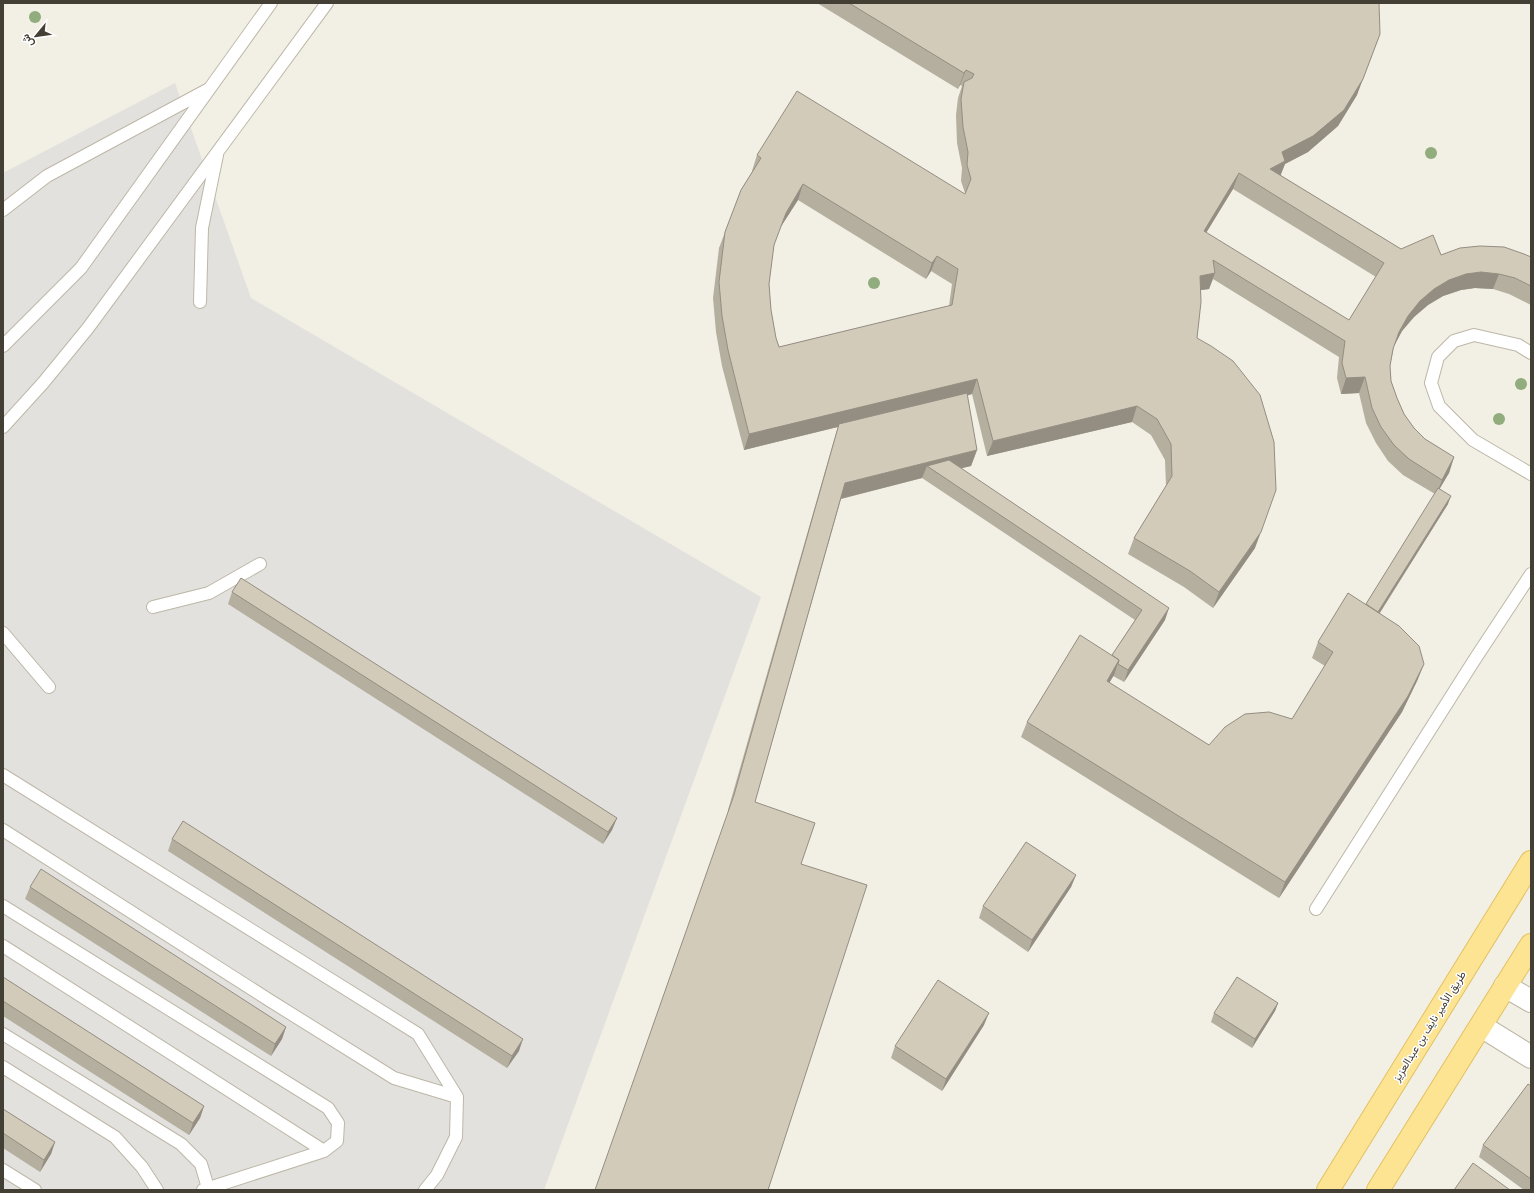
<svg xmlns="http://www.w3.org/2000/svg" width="1534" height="1193" font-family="'Public Sans',Vazirmatn,sans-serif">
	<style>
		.parking { fill: #e3e1dd }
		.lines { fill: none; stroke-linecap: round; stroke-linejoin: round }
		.service-casing { stroke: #bdb7a7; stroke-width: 14 }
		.tertiary-casing { stroke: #bdb7a7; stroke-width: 24 }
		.primary-casing { stroke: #e2c262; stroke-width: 24 }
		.service { stroke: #fff; stroke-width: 12 }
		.tertiary { stroke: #fff; stroke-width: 22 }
		.primary { stroke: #fde492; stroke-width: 22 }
		.tree { fill: #91ac7d }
		.wall { fill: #b5afa0; fill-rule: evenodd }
		.shaded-wall { fill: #948e82 }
		.building { fill: #d3cbba; stroke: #948e82; fill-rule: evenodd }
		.labels { text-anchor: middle; stroke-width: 3; stroke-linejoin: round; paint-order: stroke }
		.street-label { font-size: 11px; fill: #443f34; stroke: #fff }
	</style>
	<rect width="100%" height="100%" fill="#f2efe4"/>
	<path class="parking" d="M175 83 251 298 761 597 544 1190H3V173Z"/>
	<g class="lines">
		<g class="service-casing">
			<path id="service" d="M3 210 47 176 209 89
				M200 302 202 228 217 155
				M3 346 81 268 271 3
				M1531 353 1518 345 1474 335 1454 341 1438 357 1431 383 1439 406 1473 440 1531 474
				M3 427 43 383 88 328 327 3
				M153 607 209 593 260 564
				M3 633 49 687
				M3 775 418 1034 457 1097 456 1137 437 1175 425 1190
				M3 830 269 1000 394 1078 457 1097
				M3 906 328 1108 338 1123 337 1141 324 1151 203 1190
				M1316 909 1475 659 1531 574
				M3 946 324 1151
				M3 1034 181 1144 201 1164 208 1188
				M3 1067 115 1137 142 1167 157 1190
				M3 1170 35 1190"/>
		</g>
		<g class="tertiary-casing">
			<path id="tertiary" d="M1505 986 1531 1001
				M1481 1026 1531 1057"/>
		</g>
		<g class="primary-casing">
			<path id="primary" d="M1328 1190 1531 862
				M1378 1190 1531 945"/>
		</g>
		<use href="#service" class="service"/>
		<use href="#tertiary" class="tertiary"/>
		<use href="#primary" class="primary"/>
	</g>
	<g class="tree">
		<circle cx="35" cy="17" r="6"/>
		<circle cx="1431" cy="153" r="6"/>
		<circle cx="874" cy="283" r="6"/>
		<circle cx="1521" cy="384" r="6"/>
		<circle cx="1499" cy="419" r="6"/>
	</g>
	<path class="wall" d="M817 3H1379L1357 95 1338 126 1308 152 1285 164 1280 175 1401 249 1441 255 1531 257V305L1509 294 1493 289 1475 288 1461 290 1443 296 1428 305 1414 317 1402 331 1394 346 1390 366 1391 381 1397 398 1404 414 1414 428 1425 439 1454 457 1449 473 1439 489 1448 504 1380 613 1418 679 1402 712 1279 898 1021 737 1027 722 1112 655 1135 620 922 478 841 499 755 802 801 864 768 1190 728 810 834 440 838 427 744 450 722 366 716 332 713 298 719 248 741 190 752 172V171L757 155 965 194V193L961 181 962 168 957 143 956 115 958 98 962 86 960 85 958 89ZM1233 189 1376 277 1349 320 1206 233ZM798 200 926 279 931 271 952 284 949 306 779 347 776 338 771 310 769 284 774 245 780 228ZM1213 279 1339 357 1337 378 1341 394 1359 393 1366 423 1376 443 1388 461 1403 475 1435 494 1366 604 1318 642 1312 658 1325 666 1292 719 1209 745 1109 683 1113 676 1124 682 1165 620 961 468 971 466 977 450 967 396 972 394 987 456 1132 422 1151 435 1165 460 1166 486 1134 538 1128 554 1184 587 1213 608 1255 548 1197 338 1201 290 1209 289Z
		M232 592 617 818 612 830 603 844 228 604Z
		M172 839 519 1051 507 1068 168 851Z
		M1076 875 1071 887 1028 952 979 918 983 906Z
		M30 887 286 1027 282 1039 271 1056 25 899Z
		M3 977 204 1106 200 1118 189 1135 3 1016Z
		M1278 1003 1275 1011 1252 1048 1211 1022 1214 1013Z
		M984 1025 942 1091 891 1058 895 1046Z
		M1531 1086V1190H1524L1479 1157 1483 1145Z
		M3 1109 55 1142 51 1154 40 1172 3 1148Z"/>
	<path class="shaded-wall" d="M1380 34 1357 95 1338 126 1308 152 1285 164 1280 177 1270 169 1282 152Z
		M966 70 960 85 958 89 964 73Z
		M1239 173 1233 189 1198 246 1204 231Z
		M803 184 798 200 780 228 786 213Z
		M937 256 931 271 926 279 932 263Z
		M1481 272 1499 274 1493 289 1475 288 1461 290 1443 296 1428 305 1414 317 1402 331 1393 348 1399 332 1408 316 1420 301 1434 289 1449 280 1466 274Z
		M1215 273 1209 289 1194 291 1200 276Z
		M1365 377 1359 393 1341 394 1346 378Z
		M977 379 972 394 744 450 749 434Z
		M1137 406 1132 422 987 456 993 441Z
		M977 450 971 466 938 474 927 466 922 478 840 499 845 483Z
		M1454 457 1449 473 1436 495 1442 480Z
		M1451 496 1448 504 1375 620 1378 612Z
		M1261 532 1255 548 1213 608 1219 592Z
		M1169 608 1165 620 1124 682 1128 670Z
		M1119 660 1114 675 1101 697 1107 681Z
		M1424 664 1418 679 1402 712 1279 898 1285 882Z
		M617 818 612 830 603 844 608 832Z
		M1076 875 1071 887 1028 952 1032 940Z
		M1278 1003 1275 1011 1252 1048 1255 1039Z
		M989 1013 984 1025 942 1091 946 1079Z
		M286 1027 282 1039 271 1056 275 1044Z
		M523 1039 519 1051 507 1068 512 1056Z
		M204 1106 200 1118 189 1135 193 1123Z
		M55 1142 51 1154 40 1172 44 1160Z"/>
	<path class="building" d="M849 3H1379L1380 34 1363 79 1344 110 1313 136 1282 152 1285 161 1270 169 1401 249 1433 235 1441 255 1460 248 1480 246 1504 247 1524 254 1531 257V286L1515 278 1499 274 1481 272 1466 274 1449 280 1434 289 1420 301 1408 316 1399 332 1393 349 1390 366 1391 381 1397 398 1404 414 1414 428 1425 439 1454 457 1442 480 1409 459 1394 445 1381 427 1372 408 1365 377 1346 378 1342 363 1345 341 1213 260 1215 273 1200 276 1201 302 1197 338 1211 346 1233 361 1260 395 1274 442 1276 490 1261 532 1219 592 1190 571 1134 538 1172 476 1171 444 1157 419 1137 406 993 441 977 379 749 434 728 350 722 316 719 282 725 232 741 190 761 158 757 155 797 91 965 194 971 179 967 165 968 152 963 127 961 99 964 82 972 78 974 74 966 70 964 73ZM1239 173 1384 263 1349 320 1204 231ZM803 184 932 263 937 256 958 269 952 305 779 347 776 338 771 310 769 284 774 245 786 213Z
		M967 393 977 450 845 483 755 802 815 823 801 864 867 885 768 1190H595L734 795 839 424Z
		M949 460 1169 608 1128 670 1118 664 1119 660 1112 655 1142 610 927 466Z
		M1438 488 1451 496 1378 612 1366 604Z
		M241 578 617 818 608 832 232 592Z
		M1348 593 1399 626 1419 646 1424 664 1408 696 1285 882 1027 722 1080 635 1119 660 1107 681 1209 745 1225 727 1245 714 1269 712 1292 719 1333 652 1318 642Z
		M183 821 523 1039 512 1056 172 839Z
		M1026 842 1076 875 1032 940 983 906Z
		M41 869 286 1027 275 1044 30 887Z
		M3 977 204 1106 193 1123 3 1001Z
		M1237 977 1278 1003 1255 1039 1214 1013Z
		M938 980 989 1013 946 1079 895 1046Z
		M1528 1084 1531 1086V1179L1483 1145Z
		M3 1109 55 1142 44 1160 3 1133Z
		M1473 1163 1510 1190H1454Z"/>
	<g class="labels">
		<g class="street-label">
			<text transform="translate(1429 1026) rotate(-58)" y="4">طريق الأمير نايف بن عبدالعزيز</text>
		</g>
	</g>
	<rect width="1534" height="1193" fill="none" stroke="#443f34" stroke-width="8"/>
	<g transform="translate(36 36) rotate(241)" stroke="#ffffff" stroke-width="3" paint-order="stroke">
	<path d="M0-3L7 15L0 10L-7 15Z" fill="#443f34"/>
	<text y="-6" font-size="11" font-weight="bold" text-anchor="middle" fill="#443f34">ش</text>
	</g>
</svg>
